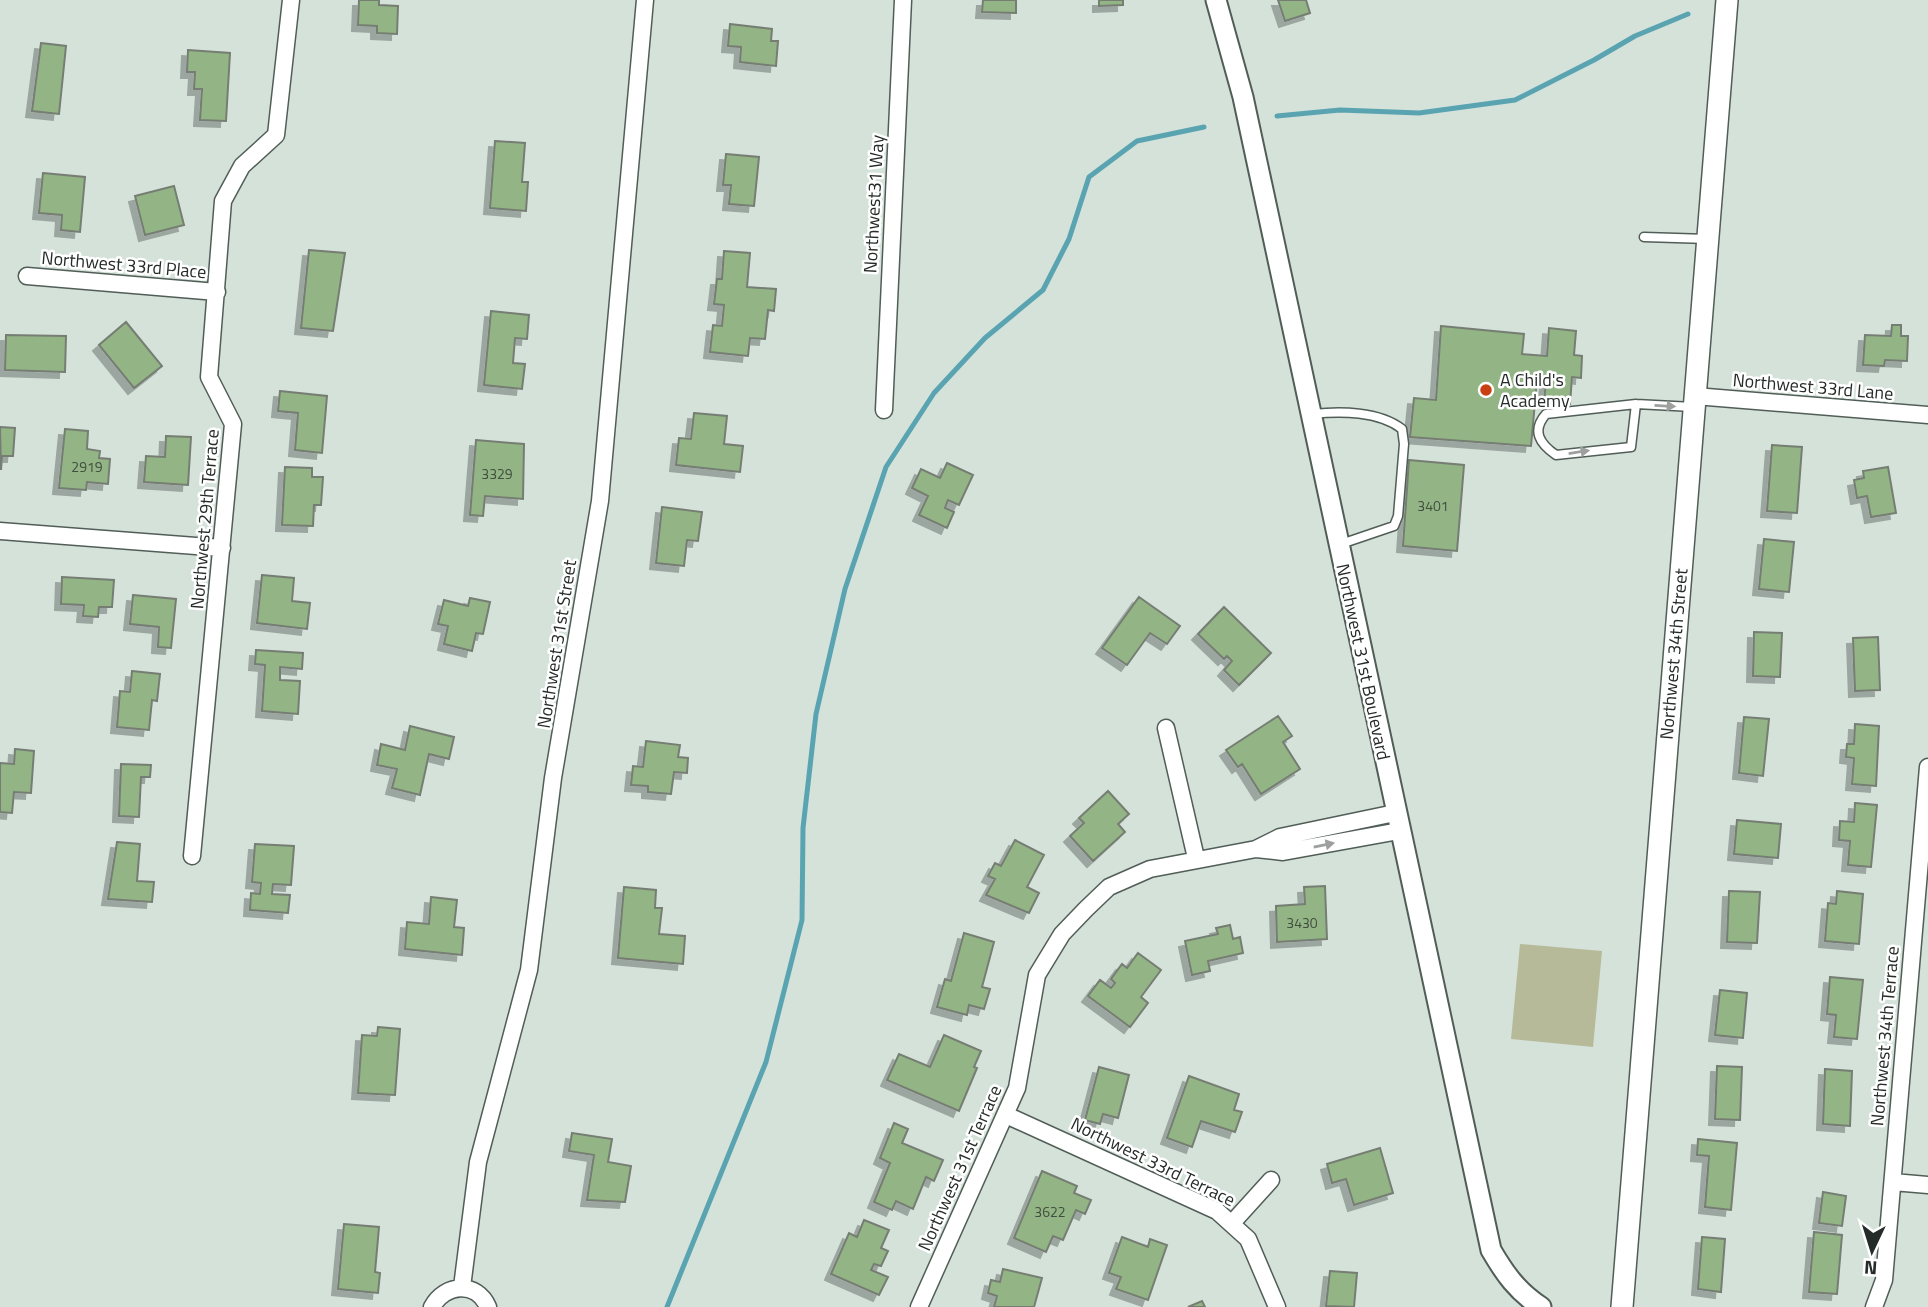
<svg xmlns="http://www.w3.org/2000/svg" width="1928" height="1307" font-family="'Titillium Web',sans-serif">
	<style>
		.green { fill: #b7ba98 }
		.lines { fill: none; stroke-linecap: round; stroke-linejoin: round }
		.stream { stroke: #5aa4b2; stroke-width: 5 }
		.building { fill: #93b585; stroke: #767e73; stroke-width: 2; filter: url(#shadow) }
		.service-casing { stroke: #515e57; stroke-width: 11 }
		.minor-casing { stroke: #515e57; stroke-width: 19 }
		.tertiary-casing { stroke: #515e57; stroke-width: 23 }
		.secondary-casing { stroke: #515e57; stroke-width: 24 }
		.service { stroke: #fff; stroke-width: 8 }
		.minor { stroke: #fff; stroke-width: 16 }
		.tertiary { stroke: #fff; stroke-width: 19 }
		.secondary { stroke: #fff; stroke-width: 21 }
		.oneway { fill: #9da09e }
		.poi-dot { fill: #c94113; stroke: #fff; stroke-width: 2.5 }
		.labels { text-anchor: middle; stroke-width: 5; stroke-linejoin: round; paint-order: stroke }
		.number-label { font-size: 14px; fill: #404e3f }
		.street-label { font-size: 18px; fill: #252b28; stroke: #fff }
		.poi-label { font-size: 18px; fill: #252b28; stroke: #fff; text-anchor: start }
	</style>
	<defs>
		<filter id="shadow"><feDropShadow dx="-6" dy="6" stdDeviation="0" flood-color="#0004"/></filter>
	</defs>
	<rect width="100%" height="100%" fill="#d4e2da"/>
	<path class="green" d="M1520 944 1602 951 1593 1047 1511 1039Z"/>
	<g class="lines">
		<path class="stream" d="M1277 116 1340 110 1419 113 1515 100 1594 60 1635 36 1688 14
			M667 1307 766 1062 802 920 803 828 816 714 845 589 886 467 934 393 985 338 1043 290 1069 239 1089 177 1137 141 1204 127"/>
	</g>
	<path class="building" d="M359 0H379V5L398 6 397 34 377 33V26L358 25Z
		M983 0H1016V13L982 12Z
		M1099 0H1123V5L1099 6Z
		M1278 0H1306L1310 13 1285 21Z
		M730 24 772 29 771 41H778L776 66 740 62 741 47 728 46Z
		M41 43 66 46 59 114 32 111Z
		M188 50 230 53 226 121 200 120 202 89H194L195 72H187Z
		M495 141 525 143 522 182H528L526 211 490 208Z
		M726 154 759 157 754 206 729 204 731 185H723Z
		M43 173 85 177 80 232 61 230 62 215 39 213Z
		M174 186 184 225 145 235 135 196Z
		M309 250 345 253 333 331 301 328Z
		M724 251 750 253 747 287 776 289 774 311 768 310 765 339 750 338 748 356 710 352 713 325 722 326 724 305 714 304 717 279H722Z
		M491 311 529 315 527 339 515 338 513 363 525 364 522 389 484 385Z
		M126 322 162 366 134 388 99 345Z
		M1892 325H1901V336H1908L1907 361 1885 360 1884 366 1863 365 1865 335 1891 336Z
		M1441 326 1524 334 1522 354 1547 356 1549 328 1576 331 1574 355 1582 356 1581 378 1572 377 1570 404 1544 402 1546 381 1537 380 1531 446 1410 437 1414 398 1436 400Z
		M6 335 66 336 65 372 5 370Z
		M280 391 327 396 322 453 295 450 298 413 278 411Z
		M694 413 727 416 724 444 743 446 740 472 676 465 679 438 691 439Z
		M0 427 15 428 13 456H2L1 470Z
		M65 429 88 431 87 449 100 451 99 458 110 459 108 484 87 482 86 490 59 488Z
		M166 436 191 437 188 485 144 482 146 456 165 457Z
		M476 440 524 444 523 499 485 496 483 516 470 515Z
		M1772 445 1802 447 1797 513 1767 511Z
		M1409 460 1464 465 1457 551 1403 546Z
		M947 463 973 475 959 505 948 500 945 508 954 512 947 528 919 515 928 496 912 488 921 469 940 478Z
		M285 467 312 468V477H323L321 505H314L313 526 282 525Z
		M1888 467 1896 513 1871 517 1867 496 1857 498 1854 480 1864 478 1863 471Z
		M662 507 702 512 698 541 687 540 684 566 656 563Z
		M1764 539 1794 542 1789 592 1759 589Z
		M262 575 294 578 292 601 310 603 307 629 257 623Z
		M62 577 114 580 112 607H99L98 617 83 616 84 605 61 604Z
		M133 595 176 599 171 648 158 647 159 627 130 624Z
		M1139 597 1180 626 1167 644 1150 633 1127 665 1102 648Z
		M470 598 490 602 483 634 476 633 472 651 444 644 448 626 438 624 444 600 468 606Z
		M1224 607 1271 653 1239 685 1224 670 1232 661 1227 656 1224 659 1198 634Z
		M1754 632 1782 633 1780 677 1753 676Z
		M1878 637 1880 690 1855 691 1853 638Z
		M256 650 303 653 302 669 280 667V680L300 681 298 714 262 711 265 665 255 664Z
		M132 671 160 674 157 701 152 700 149 730 117 727 120 691 130 692Z
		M1278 716 1292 736 1283 742 1300 769 1261 794 1242 764 1238 767 1226 750Z
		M1744 717 1769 719 1763 776 1739 773Z
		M1855 724 1879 726 1876 786 1852 784 1854 758 1846 757 1847 744H1854Z
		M410 726 454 737 449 759 429 754 420 795 392 788 397 769 377 765 381 744 405 750Z
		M646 741 680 745 678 757 688 758 687 773 674 772 671 794 648 792V786L631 785 633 766 643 767Z
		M15 749 34 751 31 793 14 792 12 813 0 812V763L14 764Z
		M121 764 151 765 150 777H141L139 817 119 816Z
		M1108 791 1129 814 1118 824 1125 832 1093 861 1070 836 1084 823 1079 818Z
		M1855 803 1877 805 1871 867 1848 865 1850 841 1839 840 1840 821 1854 822Z
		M1737 820 1781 824 1778 858 1734 854Z
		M1015 840 1044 855 1027 887 1039 893 1029 913 986 895 995 879 988 876 995 863 1001 866Z
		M117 842 140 844 137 881 154 882 152 902 108 899Z
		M255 844 294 846 291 885 273 884 272 894 290 895 288 913 250 910 251 893 260 894 261 883 252 882Z
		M1325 886 1327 939 1277 942 1276 906 1305 904 1304 887Z
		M624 887 656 890 655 908H662L659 934 685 936 683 964 618 958Z
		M1729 891 1760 892 1757 943 1727 942Z
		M1837 891 1863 894 1859 944 1825 941 1828 903 1836 904Z
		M431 897 457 900 454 927 464 928 462 955 405 949 407 922 429 924Z
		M1230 925 1233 939 1240 937 1243 953 1208 961 1210 971 1192 975 1185 941 1218 934 1216 928Z
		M964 933 994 942 982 987 990 989 984 1009 969 1005 967 1015 937 1007 945 979 951 981Z
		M1138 953 1161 970 1141 997 1148 1003 1130 1027 1088 996 1100 980 1111 988 1115 983 1111 979 1122 964 1127 968Z
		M1830 977 1863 980 1857 1039 1834 1037 1836 1015 1827 1014Z
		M1720 990 1747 993 1743 1038 1715 1035Z
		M378 1027 400 1029 395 1095 358 1093 362 1035 377 1036Z
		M944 1035 981 1051 974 1067 977 1068 959 1111 887 1080 899 1054 930 1067Z
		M1717 1066 1742 1067 1740 1120 1715 1119Z
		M1099 1067 1129 1075 1118 1118 1103 1114 1100 1124 1085 1120Z
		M1825 1069 1852 1071 1850 1126 1823 1124Z
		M1189 1076 1239 1094 1234 1110 1242 1112 1235 1132 1201 1121 1192 1147 1167 1138Z
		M894 1123 908 1129 902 1143 943 1160 934 1181 926 1177 913 1209 896 1201 892 1210 874 1202 890 1163 880 1158Z
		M572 1133 612 1139 608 1162 631 1166 625 1202 587 1200 594 1155 569 1151Z
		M1698 1139 1737 1143 1731 1210 1705 1207 1709 1156 1697 1155Z
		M1380 1148 1393 1193 1354 1205 1346 1179 1332 1183 1327 1164Z
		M1042 1171 1077 1186 1074 1193 1091 1200 1085 1214 1076 1210 1063 1240 1053 1236 1046 1252 1014 1238Z
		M1823 1192 1846 1196 1842 1226 1819 1223Z
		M864 1220 889 1230 881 1248 888 1251 881 1266 874 1264 871 1270 888 1277 879 1295 831 1274 849 1233 857 1237Z
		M344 1224 379 1227 375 1272 380 1273 378 1293 338 1289Z
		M1814 1232 1842 1235 1837 1294 1809 1292Z
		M1122 1237 1148 1247 1150 1239 1167 1245 1148 1300 1116 1289 1121 1277 1109 1273Z
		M1702 1237 1725 1239 1721 1292 1698 1289Z
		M1003 1269 1042 1278 1034 1307H994L997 1296 988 1293 991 1280 1000 1282Z
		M1330 1271 1357 1273 1354 1307 1326 1306Z
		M1202 1301 1205 1307H1188Z"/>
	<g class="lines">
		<g class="service-casing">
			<path id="service" d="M1644 237 1708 239
				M1636 404 1631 447 1556 455C1540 444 1531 431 1546 414L1636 404 1693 407
				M1313 414C1340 411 1379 411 1402 429L1404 444 1398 516 1394 526 1341 544"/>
		</g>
		<g class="minor-casing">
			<path id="minor" d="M27 276 217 292
				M1695 396 1928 415
				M884 410 903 0
				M0 531 222 548
				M1166 728 1196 858
				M1256 849 1280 837 1395 813
				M192 856 233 424 209 377 223 201 242 166 276 135 291 0
				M1006 1115 1217 1211 1248 1239 1277 1307
				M1893 1182 1928 1185
				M1233 1222 1271 1180
				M462 1287 478 1162 529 970 553 778 600 501 645 0
				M432 1307C445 1283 477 1281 488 1307
				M919 1307 1017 1088 1037 975 1062 934 1086 909 1109 887 1150 869 1256 849 1283 852 1399 831
				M1874 1307 1884 1280 1928 767"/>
		</g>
		<g class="tertiary-casing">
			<path id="tertiary" d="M1216 0 1243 97 1491 1250C1505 1274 1517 1291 1541 1307"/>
		</g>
		<g class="secondary-casing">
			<path id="secondary" d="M1622 1307 1727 0"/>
		</g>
		<use href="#service" class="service"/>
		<use href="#minor" class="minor"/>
		<use href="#tertiary" class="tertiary"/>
		<use href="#secondary" class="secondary"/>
	</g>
	<defs><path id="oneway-solid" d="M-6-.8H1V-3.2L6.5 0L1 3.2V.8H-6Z" transform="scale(1.75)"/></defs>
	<g class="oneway">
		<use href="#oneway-solid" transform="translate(1665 406) rotate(3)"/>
		<use href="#oneway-solid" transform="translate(1579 452) rotate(-9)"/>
		<use href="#oneway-solid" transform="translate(1324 845) rotate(-11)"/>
	</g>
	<circle class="poi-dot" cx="1486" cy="390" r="7"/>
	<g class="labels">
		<g class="number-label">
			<text x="87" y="472">2919</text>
			<text x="497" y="479">3329</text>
			<text x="1433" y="511">3401</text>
			<text x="1302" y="928">3430</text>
			<text x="1050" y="1217">3622</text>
		</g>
		<g class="street-label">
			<text transform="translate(874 204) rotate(-87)" y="6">Northwest31 Way</text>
			<text transform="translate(124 265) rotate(5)" y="6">Northwest 33rd Place</text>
			<text transform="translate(1813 387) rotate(5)" y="6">Northwest 33rd Lane</text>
			<text transform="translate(205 519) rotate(-85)" y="6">Northwest 29th Terrace</text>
			<text transform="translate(557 644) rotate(-81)" y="6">Northwest 31st Street</text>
			<text transform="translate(1674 654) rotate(-85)" y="6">Northwest 34th Street</text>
			<text transform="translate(1363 662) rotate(78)" y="6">Northwest 31st Boulevard</text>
			<text transform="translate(1885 1036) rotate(-85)" y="6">Northwest 34th Terrace</text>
			<text transform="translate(1153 1162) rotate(26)" y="6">Northwest 33rd Terrace</text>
			<text transform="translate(960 1168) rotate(-66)" y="6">Northwest 31st Terrace</text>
		</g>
		<g class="poi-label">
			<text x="1500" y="386">A Child's<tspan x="1500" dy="21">Academy</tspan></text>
		</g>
	</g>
	<g transform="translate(1872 1251) rotate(184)" stroke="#ffffff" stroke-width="5" paint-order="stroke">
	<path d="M0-5L12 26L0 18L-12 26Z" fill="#252b28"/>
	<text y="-10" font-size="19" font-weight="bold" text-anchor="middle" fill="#252b28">N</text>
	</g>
</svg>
